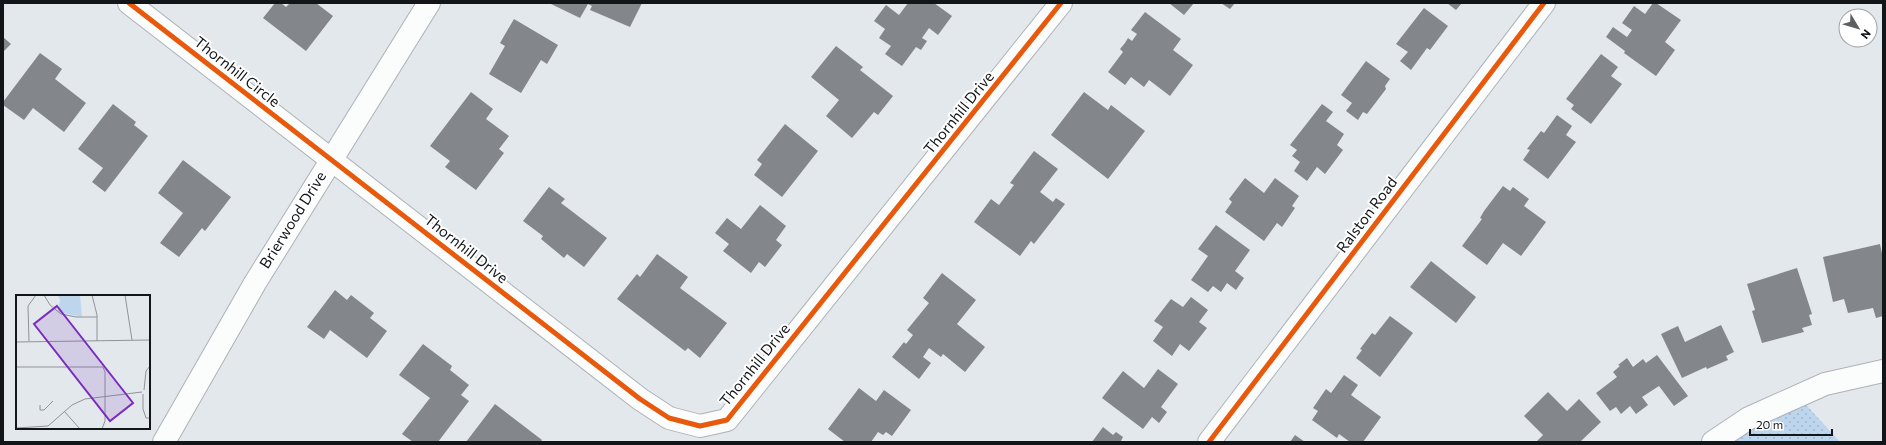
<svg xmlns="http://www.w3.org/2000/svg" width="1886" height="445" font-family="Commissioner,sans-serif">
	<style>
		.park { fill: url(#park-dots) }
		.building { fill: #83878b }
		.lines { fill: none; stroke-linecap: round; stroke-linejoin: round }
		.minor-casing { stroke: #aeb2b6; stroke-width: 24 }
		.minor { stroke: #fbfcfc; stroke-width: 22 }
		.cycleway-casing { stroke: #fff; stroke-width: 8 }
		.cycleway { stroke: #e8590c; stroke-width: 5 }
		.labels { text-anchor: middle; stroke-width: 4; stroke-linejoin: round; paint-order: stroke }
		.street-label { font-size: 15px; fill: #131619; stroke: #fff }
		.inset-road { fill: none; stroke: #909498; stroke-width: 1 }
		.view { fill: #7b2cbf; fill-opacity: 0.15; stroke: #7b2cbf; stroke-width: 2 }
		.inset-edge { fill: none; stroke: #131619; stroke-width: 2 }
	</style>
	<defs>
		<pattern id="park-dots" width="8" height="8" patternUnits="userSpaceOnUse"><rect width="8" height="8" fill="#bed5ee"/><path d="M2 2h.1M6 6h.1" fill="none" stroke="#a2b6cc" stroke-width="1.8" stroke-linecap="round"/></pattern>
	</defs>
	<rect width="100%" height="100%" fill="#e3e8ed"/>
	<path class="park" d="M1798 396 1840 442H1713Z"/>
	<path class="building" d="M275 3H281L286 7 290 3H316L333 16 306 51 263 18Z
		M549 3H642L630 27 590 10 592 6 588 4 580 18Z
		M908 3H934L952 16 938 35 929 28 922 38 927 41 921 50 916 47 902 66 885 54 891 46 879 38 885 29 874 21 886 5 899 15Z
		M1169 3H1194L1184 15Z
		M1221 3H1235L1230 9Z
		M1447 3H1462L1456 10Z
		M1653 3H1656L1681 20 1665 42 1675 50 1656 76 1624 53 1625 51 1606 37 1613 27 1627 37 1632 30 1622 23 1634 6 1645 14Z
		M1424 8 1448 26 1430 50 1427 48 1411 70 1400 61 1408 52 1396 44Z
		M1145 12 1181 39 1173 50 1193 65 1170 96 1149 80 1144 87 1131 77 1125 85 1108 72 1123 52 1120 49 1125 43 1128 38 1132 41 1137 34 1131 30Z
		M514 19 558 45 547 64 541 60 521 93 489 74 505 46 500 43Z
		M3 37 11 44 3 52Z
		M836 46 863 67 860 70 893 96 878 115 874 112 852 138 826 116 839 100 811 77Z
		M40 53 62 69 55 79 86 103 64 132 33 108 24 120 3 105V102Z
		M1601 54 1618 67 1611 76 1622 84 1591 124 1571 109 1574 105 1566 99Z
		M1366 61 1390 79 1385 86 1386 89 1367 114 1363 112 1358 120 1346 111 1352 103 1341 95Z
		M471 92 493 109 486 119 509 136 499 149 504 153 476 190 445 167 450 161 430 146Z
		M1084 92 1108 110 1111 105 1145 131 1108 179 1051 135Z
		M113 104 136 122 134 125 148 136 105 192 92 182 103 168 78 149Z
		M1322 104 1333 112 1326 121 1344 134 1337 145 1343 150 1325 174 1317 167 1307 181 1294 171 1300 162 1292 156 1297 150 1290 145Z
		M1557 115 1572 126 1566 135 1576 142 1548 179 1523 160 1530 150 1527 149 1541 131 1544 133Z
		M785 124 818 151 782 197 754 175 762 164 757 160Z
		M1034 151 1058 169 1040 192 1053 202 1056 198 1065 204 1034 244 1031 241 1020 256 974 222 991 199 999 205 1014 185 1010 183Z
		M183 160 231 197 205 231 202 228 179 257 160 243 183 213 158 193Z
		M1245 178 1264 193 1275 178 1299 196 1292 206 1295 208 1282 227 1277 223 1264 241 1225 212 1232 202 1229 199Z
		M1503 186 1510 191 1513 187 1529 199 1524 206 1546 222 1521 256 1503 243 1487 265 1462 246 1482 219 1480 218 1484 211Z
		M549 187 565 199 561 203 607 238 584 267 567 254 564 258 541 239 543 236 523 221Z
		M760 205 786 226 776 240 782 245 765 267 759 262 751 273 723 251 729 244 715 233 727 218 741 229Z
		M1216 225 1250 250 1235 271 1244 278 1236 290 1227 283 1221 292 1213 286 1208 292 1191 280 1208 256 1198 249Z
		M1880 244 1883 258V316L1876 318 1873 308 1848 313 1844 299 1833 302 1823 257Z
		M657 254 688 277 680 288 727 323 700 358 688 348 685 351 617 299 637 274 640 277Z
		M1431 261 1476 297 1456 323 1410 287Z
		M1797 268 1812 314 1809 315 1812 325 1802 328 1804 332 1762 343 1752 311 1755 310 1747 284Z
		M942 273 976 300 957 324 985 347 965 372 943 354 941 357 929 348 923 357 931 363 919 379 892 357 904 342 906 344 913 335 907 330 929 303 923 298Z
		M335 290 347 300 351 295 374 313 370 318 387 331 367 358 330 330 324 339 307 327Z
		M1191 297 1208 310 1199 322 1207 328 1189 351 1180 344 1172 356 1153 341 1163 327 1154 321 1171 299 1183 307Z
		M1390 316 1413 333 1380 377 1356 358 1362 350 1360 349 1372 333 1375 335Z
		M1721 325 1734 352 1726 356 1728 360 1707 369 1706 367 1682 378 1661 334 1678 326 1685 342Z
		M423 344 452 366 450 370 469 385 461 395 469 401 438 442H413L402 434 430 398 399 375Z
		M1657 355 1688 396 1674 406 1659 386 1642 397 1648 405 1636 414 1630 406 1621 414 1616 407 1610 411 1596 393 1617 377 1613 372 1620 366 1618 365 1627 358 1633 367 1643 359 1646 363Z
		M1158 369 1178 384 1161 407 1167 412 1159 423 1152 417 1143 429 1102 398 1123 371 1144 388Z
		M1344 375 1358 385 1351 395 1381 417 1363 442H1350L1339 434 1337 438 1312 420 1318 411 1313 408 1326 389 1331 393Z
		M859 388 876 401 884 390 911 410 892 436 886 432 883 435 878 432 871 442H845L828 429Z
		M1548 392 1567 411 1579 399 1601 422 1581 441 1582 442H1536L1543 435 1524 416Z
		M495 404 542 440 541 442H466Z
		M1103 427 1113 435 1116 432 1123 437 1121 441 1123 442H1092Z
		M1295 435 1305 442H1290Z"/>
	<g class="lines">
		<g class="minor-casing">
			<path id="minor" d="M129 3 640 399 669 418 700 426 727 420 1061 3
				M164 442 255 283 429 3
				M1209 442 1544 3
				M1713 442 1749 418 1825 384 1883 371"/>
		</g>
		<use href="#minor" class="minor"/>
		<g class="cycleway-casing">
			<path id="cycleway" d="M129 3 640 399 669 418 700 426 727 420 1061 3
				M1209 442 1544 3"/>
		</g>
		<use href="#cycleway" class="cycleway"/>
	</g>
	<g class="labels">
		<g class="street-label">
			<text transform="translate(237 72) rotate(38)" y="5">Thornhill Circle</text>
			<text transform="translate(959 113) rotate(-51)" y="5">Thornhill Drive</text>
			<text transform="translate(1367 215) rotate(-53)" y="5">Ralston Road</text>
			<text transform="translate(293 220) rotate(-58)" y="5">Brierwood Drive</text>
			<text transform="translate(466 249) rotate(38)" y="5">Thornhill Drive</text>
			<text transform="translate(755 365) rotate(-51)" y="5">Thornhill Drive</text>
		</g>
	</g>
	<g transform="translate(16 295)">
		<rect width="134" height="134" fill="#e3e8ed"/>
		<path d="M42 0H64L66 22 42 17 44 5Z" fill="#bed5ee"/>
		<path class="inset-road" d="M28 0 34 10 45 19 60 22H81M76 0 81 20V46M109 0 116 45M13 46 12 11 20 0M0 47 134 45M0 72H87L89 77V126L86 134M128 95 130 76 134 71M127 99V114L130 123H134M24 110V115H28L37 106M48 116 64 134M0 133 32 131 56 110 69 104 126 97"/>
		<path class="view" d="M41 11 117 108 94 126 18 29Z"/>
		<rect width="134" height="134" class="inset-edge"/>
	</g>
	<rect width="1886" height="445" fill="none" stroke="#131619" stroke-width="8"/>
	<g transform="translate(1858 28) rotate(128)"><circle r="19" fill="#ffffff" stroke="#a1a2a3"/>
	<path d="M0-3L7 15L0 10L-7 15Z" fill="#5c6063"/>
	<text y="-6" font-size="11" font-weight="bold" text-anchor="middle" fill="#131619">N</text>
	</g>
	<path d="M1750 429v6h82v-6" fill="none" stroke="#131619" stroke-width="2"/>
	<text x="1756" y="429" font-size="12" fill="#131619" stroke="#ffffff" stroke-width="3" paint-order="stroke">20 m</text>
</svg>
